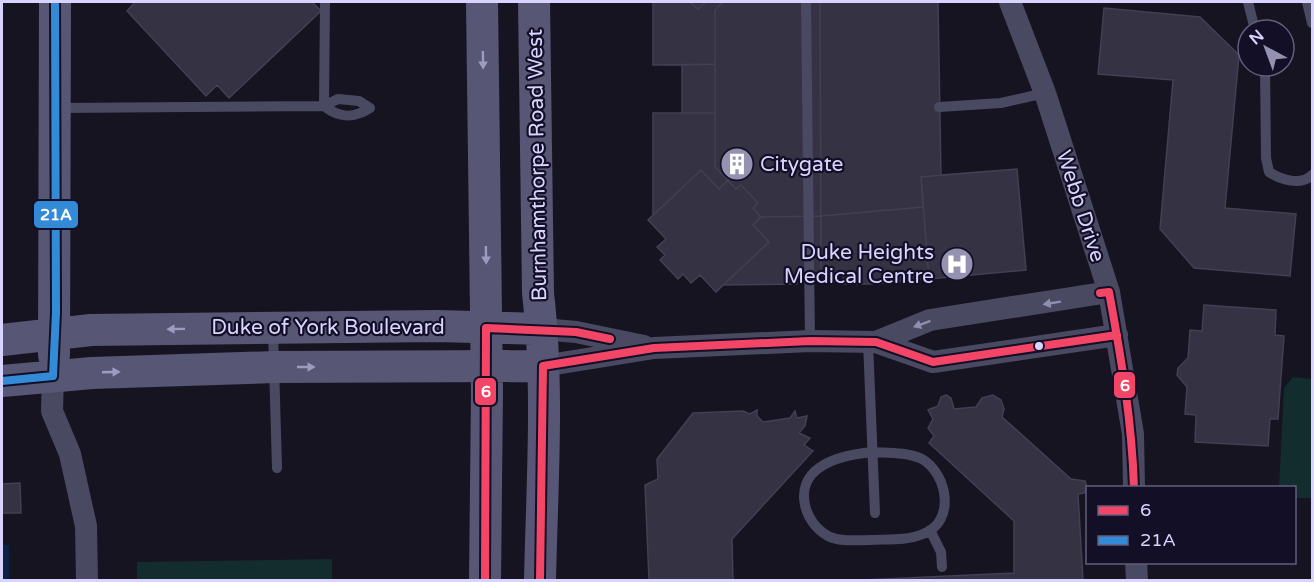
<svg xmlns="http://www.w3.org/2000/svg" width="1314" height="582" font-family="'Varela Round',sans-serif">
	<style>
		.green { fill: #132c2d }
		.water { fill: #0d2144 }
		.building { fill: #343243; stroke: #433f54; stroke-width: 1.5 }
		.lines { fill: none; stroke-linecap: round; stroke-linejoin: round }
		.lane { stroke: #4a4962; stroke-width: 10 }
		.street { stroke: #4a4962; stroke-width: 22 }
		.secondary { stroke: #575674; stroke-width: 32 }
		.bus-1-casing { stroke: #130f26; stroke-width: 12 }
		.bus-2-casing { stroke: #130f26; stroke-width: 12 }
		.bus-1 { stroke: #f34667; stroke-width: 8 }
		.bus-2 { stroke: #338bd7; stroke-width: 8 }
		.oneway { fill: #9e9bc0 }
		.oneway2 { fill: #928eb0 }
		.bus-dot { fill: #d9d4ff; stroke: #130f26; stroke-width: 2 }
		.labels { text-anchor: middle; stroke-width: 4.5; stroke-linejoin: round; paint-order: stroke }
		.poi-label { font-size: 21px; fill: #d9d4ff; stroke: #130f26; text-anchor: start }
		.street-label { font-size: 21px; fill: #d9d4ff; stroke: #130f26 }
		.line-badge { stroke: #130f26; stroke-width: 2 }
		.badge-label { font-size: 16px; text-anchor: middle; font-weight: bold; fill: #fff }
	</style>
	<rect width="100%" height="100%" fill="#161421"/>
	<path class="green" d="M1293 377 1312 379V498H1295L1294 488 1279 487 1284 388Z
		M332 559V580H137V562Z"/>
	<path class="water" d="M2 545H9V580H2Z"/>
	<path class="building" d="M135 2H312L321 11 229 98 217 85 206 96 127 11Z
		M653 2H723L715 10V64L653 65Z
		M653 2H820L821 274H797V284L723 285 716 292 700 275 691 283 683 274 678 279 660 260 665 255 657 247 666 239 648 220 653 215V113H682V65H653Z
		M690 2H706L698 9Z
		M820 2H938L941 175 1017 169 1026 270 874 284H843V274H821Z
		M1104 8 1200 17 1239 55 1225 208 1296 214 1290 276 1194 268 1160 229 1173 80 1098 74Z
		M715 64V113H682V65Z
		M653 113H715V167L736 189 741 185 758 203 753 208 761 217 821 216V274H797V284L723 285 716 292 700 275 691 283 683 274 678 279 660 260 665 255 657 247 666 239 648 220 653 215Z
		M1017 169 1026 270 874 284H843V274H821V216L923 207 921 177Z
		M1017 169 1026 270 929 279 921 177Z
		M701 170 719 189 728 180 736 189 741 185 758 203 753 208 761 217 753 225 769 242 716 292 700 275 691 283 683 274 678 279 660 260 665 255 657 247 666 239 648 220Z
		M1204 305 1276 310 1275 335 1284 336 1278 419H1270L1268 446 1195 442 1196 415 1185 414 1187 387 1177 375 1178 368 1188 358 1190 330 1202 331Z
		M946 395 951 398 954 409 976 407 982 398 993 395 1001 400 1004 409 1002 417 1071 479 1085 481 1087 487 1084 493 1078 494 1083 580H862L1014 573V521L929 443 934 436 928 428 933 419 928 410 938 406 941 397Z
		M757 410V416L763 422 790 418 795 411 797 418 807 416 805 426 799 433 810 438 804 445 813 451 732 539 733 580H649L645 485 658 479 657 459 693 413 743 411 750 414Z
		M20 483 21 513H2V484Z"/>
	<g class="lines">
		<path class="lane" d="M806 2 810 341
			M1248 2 1255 30
			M1307 2 1312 23
			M1265 66 1266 158 1269 172C1281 180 1301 186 1312 175
			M338 99 359 101 370 108C353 119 339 118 324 106Z
			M939 107 1001 103 1045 93
			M58 108 324 106 325 2
			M273 330 277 468
			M868 342 875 513
			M872 452C888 453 907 452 922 459 948 474 956 522 923 534 906 541 887 539 869 540 856 540 840 542 828 536 804 523 793 486 819 468 834 457 855 454 872 452Z
			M930 530 941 552 942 567"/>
		<path class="street" d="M1010 2 1045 93 1109 292 1133 434 1134 488
			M542 329 576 332 644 346
			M876 342 930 320 1109 292
			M543 366 654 348 810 341 876 342 933 362 1117 335
			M53 376 52 411 70 454 86 526 87 580
			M1136 562 1137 580"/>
		<path class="secondary" d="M482 2 487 392 485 580
			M534 2 538 293C549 388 542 485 540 580
			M2 340 91 330 437 326 542 329
			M54 355 55 2
			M2 381 92 373 275 367 543 366"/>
		<g class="bus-1-casing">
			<path id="bus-1" d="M1100 293 1109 292C1121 357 1132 421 1134 488
				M485 580 486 328 576 332 610 339
				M540 580 543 366 654 348 810 341 876 342 933 362 1117 335"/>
		</g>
		<g class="bus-2-casing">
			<path id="bus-2" d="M2 381 53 376 56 312 55 2"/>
		</g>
		<use href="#bus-1" class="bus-1"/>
		<use href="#bus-2" class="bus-2"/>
	</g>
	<defs><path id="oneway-solid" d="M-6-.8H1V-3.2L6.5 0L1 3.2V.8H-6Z" transform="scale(1.5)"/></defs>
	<g class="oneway">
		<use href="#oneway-solid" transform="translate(483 60) rotate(89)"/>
		<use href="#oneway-solid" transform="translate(486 255) rotate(89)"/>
		<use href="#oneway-solid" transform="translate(176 329) rotate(179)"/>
		<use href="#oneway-solid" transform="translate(306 367)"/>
		<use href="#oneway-solid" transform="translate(111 372) rotate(-2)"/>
	</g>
	<g class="oneway2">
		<use href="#oneway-solid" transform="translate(1052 303) rotate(171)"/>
		<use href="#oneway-solid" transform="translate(922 324) rotate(160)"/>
	</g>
	<defs>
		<g id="building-disc" transform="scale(1.725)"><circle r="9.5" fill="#9591b1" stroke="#130f26"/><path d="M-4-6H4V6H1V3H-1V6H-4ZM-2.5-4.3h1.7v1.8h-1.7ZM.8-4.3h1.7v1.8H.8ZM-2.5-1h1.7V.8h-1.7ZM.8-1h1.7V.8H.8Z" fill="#fff"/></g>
		<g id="hospital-disc" transform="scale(1.725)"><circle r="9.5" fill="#9591b1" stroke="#130f26"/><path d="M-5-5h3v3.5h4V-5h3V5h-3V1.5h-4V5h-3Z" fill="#fff"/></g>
	</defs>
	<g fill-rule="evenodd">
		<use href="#building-disc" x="737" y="164"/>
		<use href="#hospital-disc" x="957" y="264"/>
	</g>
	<circle class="bus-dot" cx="1039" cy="346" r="5"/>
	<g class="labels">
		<g class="poi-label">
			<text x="760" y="171">Citygate</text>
			<text x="934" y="259" text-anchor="end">Duke Heights<tspan x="934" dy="24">Medical Centre</tspan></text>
		</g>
		<g class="street-label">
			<text transform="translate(537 165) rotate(-91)" y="7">Burnhamthorpe Road West</text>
			<text transform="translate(1081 206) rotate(72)" y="7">Webb Drive</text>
			<text x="328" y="334">Duke of York Boulevard</text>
		</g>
	</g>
	<g class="line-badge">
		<rect x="33" y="200" width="46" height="29" rx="6" fill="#338bd7"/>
		<rect x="1113" y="371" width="23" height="28" rx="6" fill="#f34667"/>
		<rect x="474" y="377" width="23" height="29" rx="6" fill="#f34667"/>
	</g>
	<g class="badge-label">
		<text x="56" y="220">21A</text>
		<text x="1125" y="391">6</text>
		<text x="486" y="397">6</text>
	</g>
	<rect width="1314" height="582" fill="none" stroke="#d9d4ff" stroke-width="6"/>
	<rect x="1086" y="486" width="210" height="78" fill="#130f26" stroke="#625e7d" stroke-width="1.5"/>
	<rect x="1098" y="506" width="30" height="9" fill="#f34667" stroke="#625e7d" stroke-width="1.5"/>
	<text x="1140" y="516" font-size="18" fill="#d9d4ff">6</text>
	<rect x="1098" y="536" width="30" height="9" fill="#338bd7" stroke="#625e7d" stroke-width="1.5"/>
	<text x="1140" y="546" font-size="18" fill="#d9d4ff">21A</text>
	<g transform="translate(1266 48) rotate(319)"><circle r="28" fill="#130f26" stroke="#625e7d" stroke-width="1.5"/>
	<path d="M0-4.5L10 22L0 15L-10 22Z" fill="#9591b1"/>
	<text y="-9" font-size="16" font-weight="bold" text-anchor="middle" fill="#d9d4ff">N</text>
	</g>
</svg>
